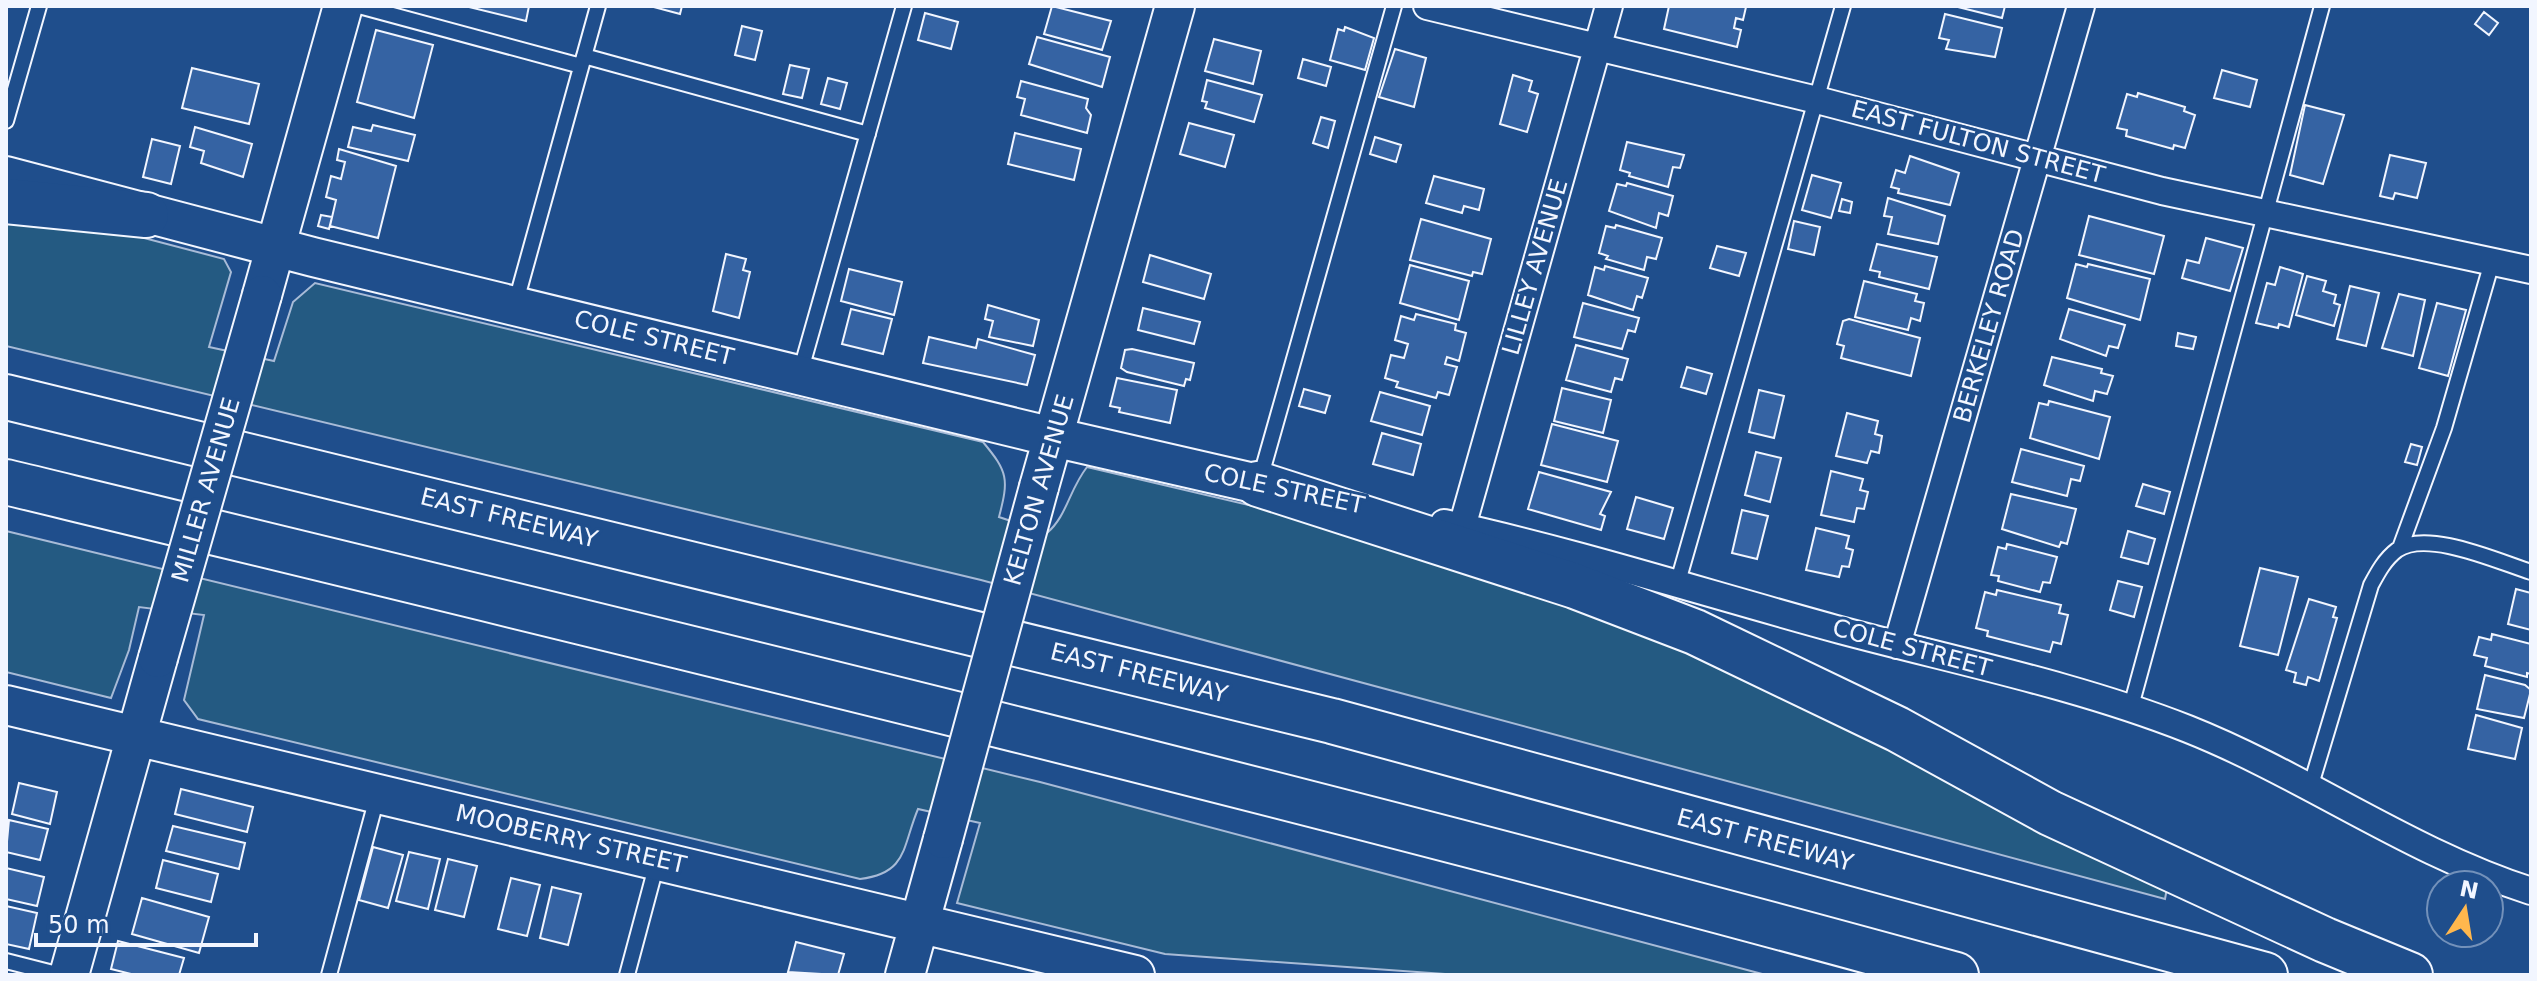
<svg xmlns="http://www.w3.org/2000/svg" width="2537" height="981" font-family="'DejaVu Sans',sans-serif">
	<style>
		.green { fill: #245a82; stroke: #a8bbd7; stroke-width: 2 }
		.building { fill: #3563a3; stroke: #f2f6ff; stroke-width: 2 }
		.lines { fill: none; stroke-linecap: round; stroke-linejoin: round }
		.lane-casing { stroke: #f2f6ff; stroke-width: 18 }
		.street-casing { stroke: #f2f6ff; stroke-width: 30 }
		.secondary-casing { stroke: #f2f6ff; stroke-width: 42 }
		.highway-casing { stroke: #f2f6ff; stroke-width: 48 }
		.lane { stroke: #1f4e8c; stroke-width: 14 }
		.street { stroke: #1f4e8c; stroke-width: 26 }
		.secondary { stroke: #1f4e8c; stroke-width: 38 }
		.highway { stroke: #1f4e8c; stroke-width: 44 }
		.secondary-bridge-casing { stroke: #f2f6ff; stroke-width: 42; stroke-linecap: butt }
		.secondary-bridge { stroke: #1f4e8c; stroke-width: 38 }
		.labels { text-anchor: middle; stroke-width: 6; stroke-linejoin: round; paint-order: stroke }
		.street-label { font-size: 24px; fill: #f2f6ff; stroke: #1f4e8c }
	</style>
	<rect width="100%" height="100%" fill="#1f4e8c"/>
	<path class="green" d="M6 211 106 228 224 259 231 272 209 347 274 361 293 302 315 283 983 442C1008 472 1009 479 999 517L1047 533C1067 516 1069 490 1087 467L1406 542 1709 657 2167 888 2165 899 981 580 6 346Z
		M6 531 1040 782 1766 975H1459L1165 954 957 903 980 823 918 809C902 847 908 873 860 879L198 719 184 700 204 615 139 607 129 650 111 698 6 672Z"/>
	<path class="building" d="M465 6H529L526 21Z
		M650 6H682L680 14Z
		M1052 6 1111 21 1102 50 1044 34Z
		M1669 6 1746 7 1743 20 1736 18 1734 28 1741 30 1737 47 1664 29Z
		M1954 6H2005L2002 18Z
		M2484 12 2498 23 2489 35 2475 24Z
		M925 13 958 22 951 49 918 40Z
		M1945 14 2002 28 1995 57 1946 49 1949 40 1939 38Z
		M742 26 762 31 755 60 735 55Z
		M1345 27 1374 38 1365 70 1330 60 1338 29 1344 31Z
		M376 30 433 45 414 118 357 102Z
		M1037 37 1110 57 1102 87 1029 64Z
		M1214 39 1261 51 1253 84 1205 71Z
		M1395 49 1426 58 1414 107 1379 97Z
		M1303 59 1331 67 1326 86 1298 78Z
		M790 65 809 69 802 98 783 94Z
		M192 68 259 84 249 124 182 108Z
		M2222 70 2257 80 2250 107 2214 98Z
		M1513 75 1532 81 1529 91 1538 94 1527 132 1500 124Z
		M828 78 847 83 840 109 821 104Z
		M1207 80 1262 95 1254 122 1205 108 1207 102 1202 101Z
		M1021 81 1088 99 1086 108 1091 115 1087 133 1021 115 1025 99 1017 97Z
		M2138 93 2185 107 2184 111 2195 115 2185 148 2174 145 2173 149 2126 136 2127 130 2117 128 2127 94 2137 97Z
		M2305 105 2344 115 2323 184 2290 175Z
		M1321 117 1335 121 1328 148 1313 143Z
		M1189 123 1234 135 1225 167 1180 154Z
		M373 125 415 135 408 161 348 147 353 127 371 131Z
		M195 127 252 144 243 177 201 163 204 151 190 147Z
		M1015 133 1081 149 1074 180 1008 164Z
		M1375 137 1401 145 1396 162 1370 154Z
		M152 139 180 146 171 184 143 177Z
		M1627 142 1684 155 1680 168 1673 167 1668 187 1629 176 1630 173 1620 170Z
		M339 149 396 166 378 238 330 226 336 200 326 197 331 176 341 179 345 162 337 160Z
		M2390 155 2426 163 2417 198 2395 193 2393 199 2380 196Z
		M1910 156 1959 173 1950 205 1898 193 1899 189 1891 187 1896 170 1905 173Z
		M1812 175 1841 183 1831 218 1802 210Z
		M1434 176 1484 189 1479 210 1464 206 1462 213 1426 203Z
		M1627 183 1673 196 1668 216 1659 213 1656 228 1609 211 1617 184 1626 186Z
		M1888 198 1945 216 1938 244 1888 234 1892 217 1884 216Z
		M1842 199 1852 202 1850 213 1839 211Z
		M321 215 332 217 329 229 318 226Z
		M2089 216 2164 236 2154 274 2079 255Z
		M1421 219 1491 239 1482 274 1473 272 1472 276 1410 260Z
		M1794 221 1820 227 1814 255 1788 249Z
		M1616 225 1662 238 1656 259 1647 257 1644 270 1606 259 1608 256 1599 253 1606 226 1615 228Z
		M2206 238 2243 248 2230 291 2182 278 2187 260 2199 263Z
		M1877 244 1937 257 1929 289 1879 277 1880 272 1870 270Z
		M1717 246 1746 253 1739 276 1710 268Z
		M726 254 746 259 743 270 750 272 739 318 713 311Z
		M1150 255 1211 274 1204 299 1143 282Z
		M2076 264 2087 267 2088 264 2150 279 2140 320 2067 298Z
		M1410 265 1469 281 1459 320 1400 303Z
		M1605 266 1648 278 1642 298 1637 296 1633 310 1588 295 1595 267 1604 270Z
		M2280 267 2303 274 2289 327 2279 324 2278 328 2256 323 2267 283 2275 285Z
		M849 269 902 282 894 315 841 301Z
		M2307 276 2326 281 2323 291 2336 295 2334 303 2340 305 2334 326 2296 315Z
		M1864 281 1917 294 1915 301 1924 303 1920 321 1911 318 1908 330 1855 317Z
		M2350 286 2379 293 2366 346 2337 339Z
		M2399 294 2425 300 2413 356 2382 348Z
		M1583 303 1639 318 1635 332 1628 330 1622 349 1574 337Z
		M2437 303 2466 310 2448 376 2419 368Z
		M988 305 1039 320 1033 346 989 337 993 321 985 319Z
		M1143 308 1200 322 1194 344 1138 330Z
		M851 309 892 319 883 354 842 344Z
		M2069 309 2125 325 2118 348 2109 346 2106 356 2060 339Z
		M1416 314 1456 324 1455 330 1466 333 1459 361 1447 357 1445 364 1457 367 1449 395 1438 392 1436 398 1396 387 1398 382 1385 378 1391 355 1404 358 1408 344 1395 340 1401 316 1414 320Z
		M1849 319 1920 338 1911 376 1841 358 1844 346 1837 344 1843 321Z
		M2178 333 2196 337 2193 349 2176 346Z
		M929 337 976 348 978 339 1035 355 1027 385 923 363Z
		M1576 345 1628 359 1622 380 1615 378 1611 392 1566 380Z
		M1132 349 1194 363 1190 380 1186 379 1184 386 1127 372 1121 368 1125 350Z
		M2052 357 2102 369 2101 373 2113 376 2107 394 2095 391 2093 401 2044 385Z
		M1687 367 1712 374 1706 394 1681 387Z
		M1117 378 1177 390 1170 423 1119 412 1120 408 1110 406Z
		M1562 388 1611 400 1603 433 1554 421Z
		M1304 389 1330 396 1325 413 1299 406Z
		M1759 390 1784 396 1774 438 1749 432Z
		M1380 392 1430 406 1422 435 1371 421Z
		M2049 401 2110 417 2099 459 2030 438 2039 403 2048 405Z
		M1847 413 1878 421 1875 434 1882 436 1879 453 1871 451 1867 463 1836 456Z
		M1552 424 1618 441 1607 482 1541 465Z
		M1382 433 1421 444 1413 475 1373 464Z
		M2411 444 2422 447 2417 465 2405 462Z
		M2021 449 2084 466 2080 481 2071 479 2067 496 2012 482Z
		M1756 452 1781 458 1770 502 1745 495Z
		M1831 471 1863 479 1860 490 1868 492 1864 509 1857 508 1854 522 1821 515Z
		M1539 472 1611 492 1600 514 1605 516 1601 530 1528 509Z
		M2143 484 2170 492 2164 514 2136 506Z
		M2011 494 2076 509 2067 544 2061 542 2059 547 2002 529Z
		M1636 497 1673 508 1664 539 1627 529Z
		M1742 510 1768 516 1757 559 1732 553Z
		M1816 528 1849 536 1846 548 1853 550 1849 567 1842 566 1839 577 1806 570Z
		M2128 531 2155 539 2148 564 2121 557Z
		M2007 544 2057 557 2050 583 2043 582 2040 592 1998 581 1999 576 1991 575 1998 547 2006 549Z
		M2260 568 2298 577 2278 655 2240 646Z
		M2118 581 2142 587 2134 617 2110 610Z
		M2516 589 2531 593V630L2508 624Z
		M1997 590 2061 605 2059 613 2068 615 2061 644 2053 642 2050 652 1987 636 1988 631 1976 628 1985 592 1996 595Z
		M2309 599 2336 607 2333 617 2337 618 2319 681 2308 677 2306 685 2294 682 2296 673 2286 670Z
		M2492 634 2531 644V674L2527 673V677L2485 666 2487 658 2474 655 2479 637 2491 640Z
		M2485 675 2525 685 2531 690 2524 718 2477 709Z
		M2476 715 2522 728 2515 759 2468 749Z
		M19 783 57 792 50 824 12 814Z
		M181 789 253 807 247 832 175 814Z
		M9 820 48 829 40 860 6 852Z
		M173 826 245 843 239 869 166 851Z
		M373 847 403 855 388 908 359 900Z
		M409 852 440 859 428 909 396 901Z
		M448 859 477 866 464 917 435 910Z
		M163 860 218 874 211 902 156 888Z
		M6 868 44 877 37 906 6 899Z
		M511 878 540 885 527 936 498 929Z
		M552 887 581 894 568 945 540 938Z
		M142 898 209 917 199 953 132 934Z
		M6 906 37 913 29 949 6 944Z
		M118 941 184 958 179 975H135L111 969Z
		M796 942 844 954 838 975 788 972Z"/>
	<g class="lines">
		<g class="lane-casing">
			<path id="lane" d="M359 6 581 66
				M584 56 868 134
				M6 121 39 6
				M515 305 598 6
				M800 373 904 6
				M1260 479 1394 6
				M2400 548 2444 428 2492 262
				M1677 585 1843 6
				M2130 710 2322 6
				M2310 788 2371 585C2378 572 2385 559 2397 550 2427 529 2499 562 2531 572
				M6 961 61 975
				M329 975 378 794
				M627 975 657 863"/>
		</g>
		<g class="street-casing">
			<path id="street" d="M1427 6 1817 100 2162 191 2531 270
				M1444 523C1577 552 1708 594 1840 630 1956 661 2076 685 2188 729 2306 776 2409 852 2531 891
				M1462 527 1609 6
				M1897 645 2081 6"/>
		</g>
		<g class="secondary-casing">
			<path id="secondary" d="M6 176 313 257 1053 437 1258 484
				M262 295 343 6
				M1039 487 1175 6
				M6 705 1135 975
				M69 975 158 658
				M905 975 943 839"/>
		</g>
		<g class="highway-casing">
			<path id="highway" d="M6 201 146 215
				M6 397 1332 721 2265 975
				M6 482C658 640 1309 797 1956 975
				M1258 484 1575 586 1695 632 1897 729 2050 813 2325 940 2410 975"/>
		</g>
		<use href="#lane" class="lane"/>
		<use href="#street" class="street"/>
		<use href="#secondary" class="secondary"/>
		<use href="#highway" class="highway"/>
		<g class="secondary-bridge-casing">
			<path id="secondary-bridge" d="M158 658 262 295
				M943 839 1039 487"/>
		</g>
		<use href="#secondary-bridge" class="secondary-bridge"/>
	</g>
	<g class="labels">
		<g class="street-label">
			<text transform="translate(1978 142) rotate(15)" y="8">EAST FULTON STREET</text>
			<text transform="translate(1535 267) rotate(-74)" y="8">LILLEY AVENUE</text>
			<text transform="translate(1989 326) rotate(-74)" y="8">BERKELEY ROAD</text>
			<text transform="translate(654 338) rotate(14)" y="8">COLE STREET</text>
			<text transform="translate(1284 489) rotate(12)" y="8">COLE STREET</text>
			<text transform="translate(206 490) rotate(-74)" y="8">MILLER AVENUE</text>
			<text transform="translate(1039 490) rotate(-74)" y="8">KELTON AVENUE</text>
			<text transform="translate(509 518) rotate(14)" y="8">EAST FREEWAY</text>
			<text transform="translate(1912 648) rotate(15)" y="8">COLE STREET</text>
			<text transform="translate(1139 673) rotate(14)" y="8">EAST FREEWAY</text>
			<text transform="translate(571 839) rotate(13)" y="8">MOOBERRY STREET</text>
			<text transform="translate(1765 840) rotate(15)" y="8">EAST FREEWAY</text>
		</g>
	</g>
	<rect width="2537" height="981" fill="none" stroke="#f2f6ff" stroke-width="16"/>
	<g transform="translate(2465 909) rotate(12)"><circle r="38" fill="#1f4e8c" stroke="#7391ba" stroke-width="2"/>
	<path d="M0-6L14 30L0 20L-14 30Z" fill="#ffb74d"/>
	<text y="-12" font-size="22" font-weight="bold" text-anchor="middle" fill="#f2f6ff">N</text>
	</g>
	<path d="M36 933v12h220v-12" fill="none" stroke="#f2f6ff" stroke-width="4"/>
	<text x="48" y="933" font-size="24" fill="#f2f6ff" stroke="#1f4e8c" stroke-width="6" paint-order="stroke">50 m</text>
</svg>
